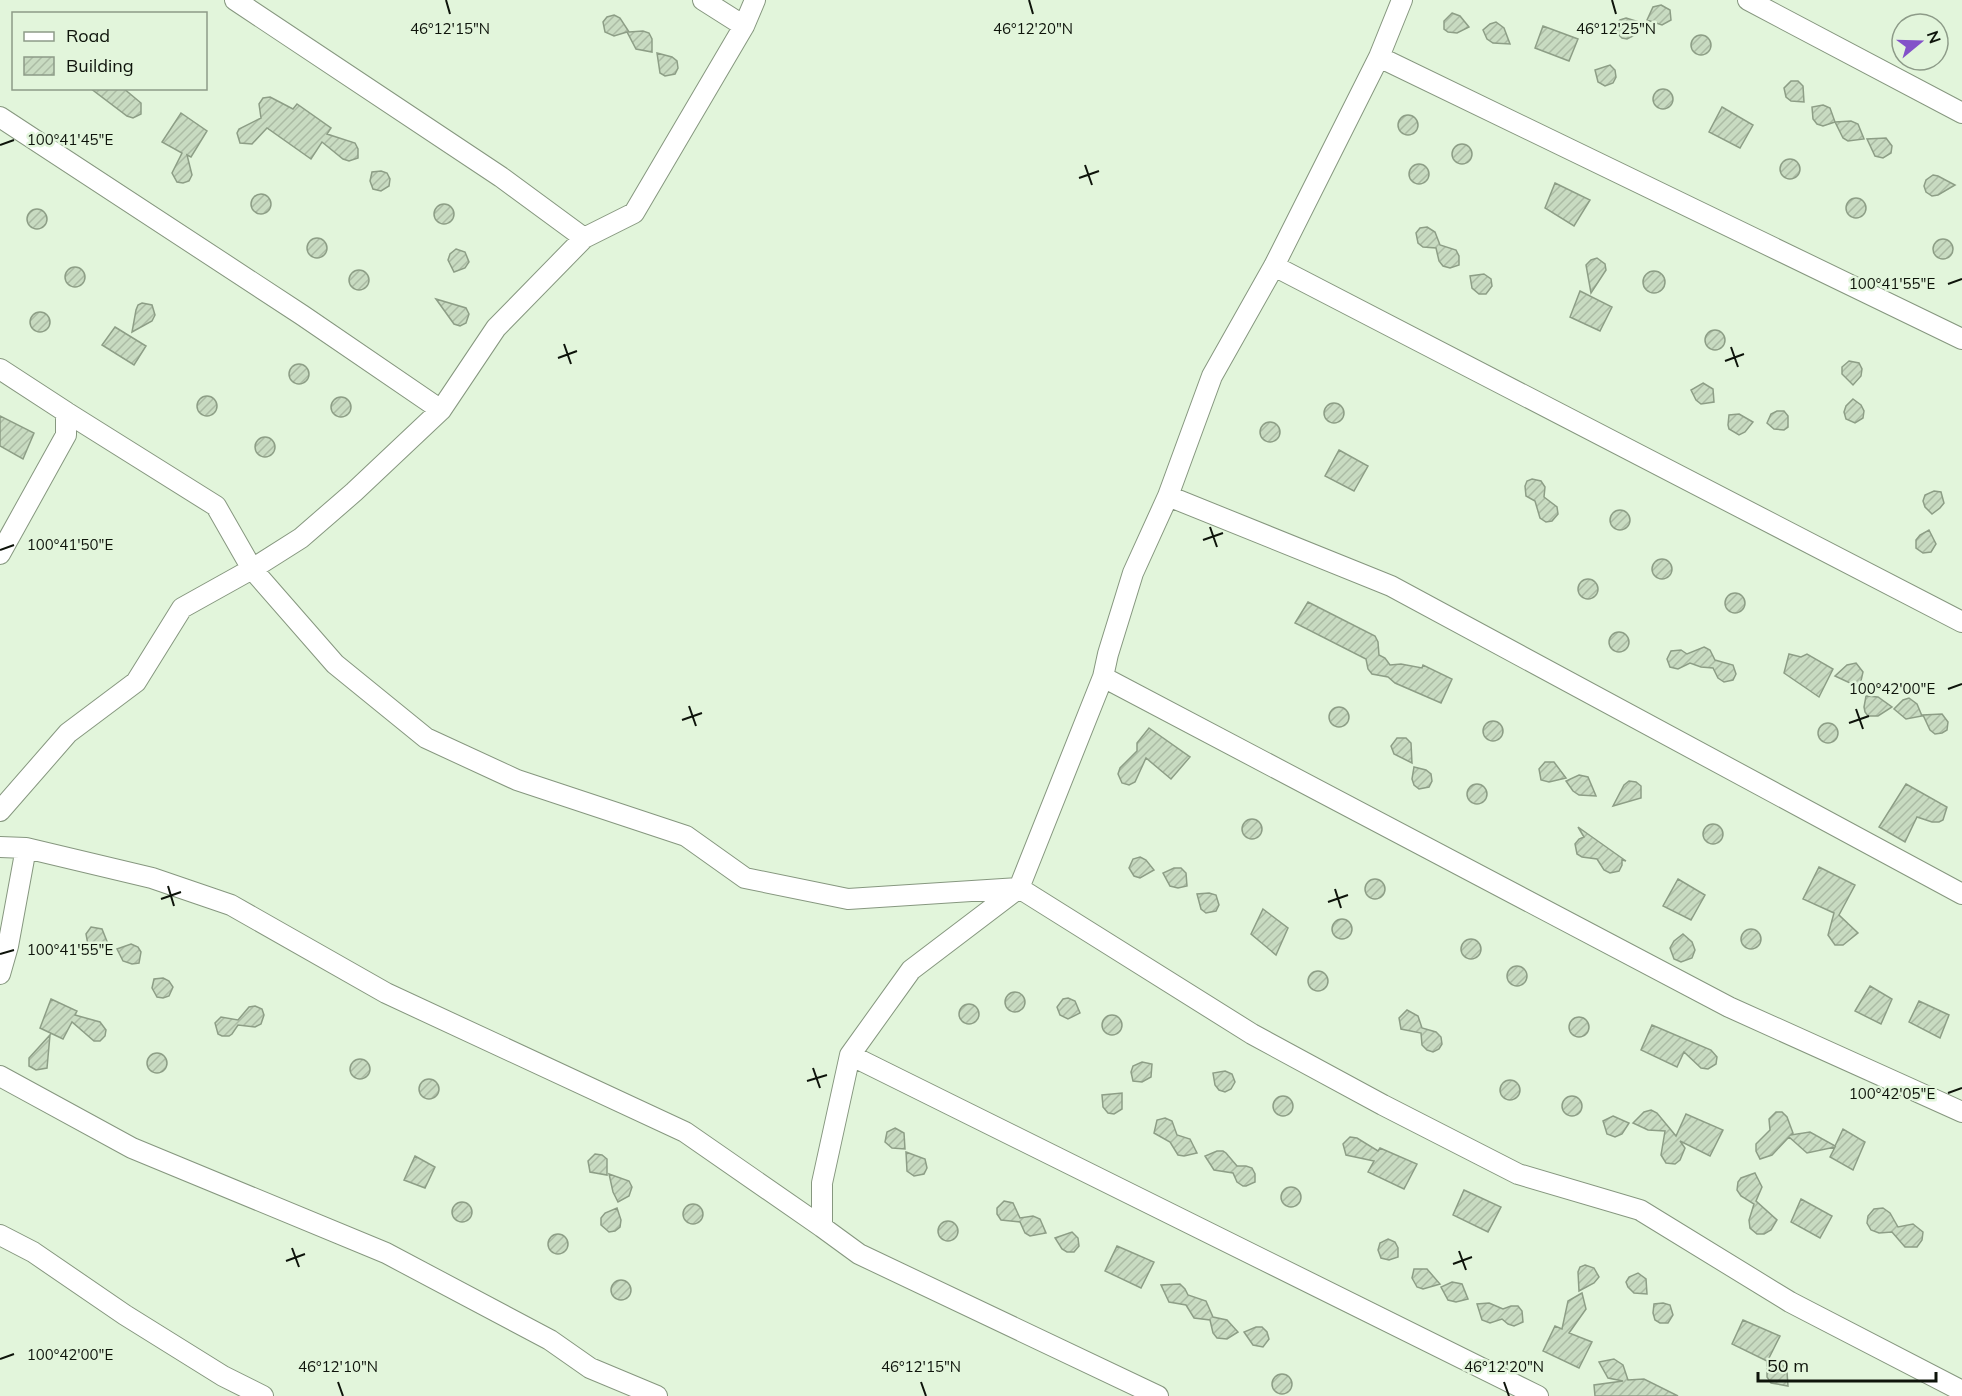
<svg xmlns="http://www.w3.org/2000/svg" width="1962" height="1396" font-family="Mulish,sans-serif">
	<style>
		.building { fill: url(#building-hatch); stroke: #8d9e86; stroke-width: 1.5 }
		.lines { fill: none; stroke-linecap: round; stroke-linejoin: round }
		.minor-casing { stroke: #86977f; stroke-width: 22 }
		.minor { stroke: #fff; stroke-width: 20 }
		.ticks { fill: none; stroke: #0e140b; stroke-width: 2 }
		.ticks-label { font-size: 15px; text-anchor: middle; fill: #0e140b; stroke: #e2f5db; stroke-width: 5; stroke-linejoin: round; paint-order: stroke }
	</style>
	<defs>
		<pattern id="building-hatch" width="6" height="6" patternUnits="userSpaceOnUse" patternTransform="scale(1.5)"><rect width="6" height="6" fill="#c8dbc1"/><path d="M-1 1l2-2M0 6l6-6M5 7l2-2" fill="none" stroke="#abbba4"/></pattern>
	</defs>
	<rect width="100%" height="100%" fill="#e2f5db"/>
	<path class="building" d="M1661 5 1670 10 1671 20 1662 25 1647 20 1653 7Z
		M1452 13 1460 16 1469 27 1457 33 1448 32 1444 29V21Z
		M614 15 620 18 629 32 643 31 649 33 652 39V52L636 49 627 32 614 36 605 32 603 22 607 17Z
		M1626 18 1639 22 1633 36 1627 39 1622 38 1616 32V25L1620 20Z
		M1496 22 1504 28 1510 44 1493 43 1487 39 1483 30 1490 24Z
		M1543 26 1578 39 1569 61 1535 48Z
		M1691 45a10 10 0 1 1 20 0a10 10 0 1 1-20 0Z
		M657 53 672 57 677 61 678 68 675 74 665 76 660 73Z
		M1610 65 1615 70 1616 77 1613 83 1605 86 1598 82 1595 70Z
		M1791 81H1798L1803 86 1804 102 1791 101 1786 97 1784 88Z
		M90 88H123L141 103V114L133 118 127 116Z
		M1653 99a10 10 0 1 1 20 0a10 10 0 1 1-20 0Z
		M270 97 293 109 297 104 331 128 327 134 355 143 358 149V158L349 161 343 159 322 142 311 159 267 128 252 144 240 143 237 133 239 129 261 118 259 104 263 98Z
		M1823 105 1830 108 1835 122 1851 121 1858 124 1864 139 1848 141 1843 138 1835 122 1823 126 1817 124 1813 119 1812 107Z
		M1722 107 1753 125 1740 148 1709 132Z
		M181 113 207 131 191 157 187 155 192 175 189 181 183 183 177 182 172 173 182 153 162 142Z
		M1398 125a10 10 0 1 1 20 0a10 10 0 1 1-20 0Z
		M1886 138 1892 146 1891 153 1883 158 1875 156 1867 139Z
		M1452 154a10 10 0 1 1 20 0a10 10 0 1 1-20 0Z
		M1780 169a10 10 0 1 1 20 0a10 10 0 1 1-20 0Z
		M1409 174a10 10 0 1 1 20 0a10 10 0 1 1-20 0Z
		M381 171 387 173 390 179 389 186 381 191 373 189 370 181 372 172Z
		M1933 175 1938 176 1955 185 1938 195 1932 196 1926 192 1924 186 1926 180Z
		M1555 183 1590 200 1574 226 1545 208Z
		M251 204a10 10 0 1 1 20 0a10 10 0 1 1-20 0Z
		M1846 208a10 10 0 1 1 20 0a10 10 0 1 1-20 0Z
		M434 214a10 10 0 1 1 20 0a10 10 0 1 1-20 0Z
		M27 219a10 10 0 1 1 20 0a10 10 0 1 1-20 0Z
		M1427 227 1435 232 1440 245 1456 250 1459 256V265L1450 268 1443 266 1439 261 1436 248 1423 247 1418 243 1416 233 1420 228Z
		M307 248a10 10 0 1 1 20 0a10 10 0 1 1-20 0Z
		M1933 249a10 10 0 1 1 20 0a10 10 0 1 1-20 0Z
		M456 249 465 252 469 262 465 268 454 272 448 260 450 254Z
		M1597 258 1605 264 1606 270 1591 293 1586 265 1591 260Z
		M65 277a10 10 0 1 1 20 0a10 10 0 1 1-20 0Z
		M349 280a10 10 0 1 1 20 0a10 10 0 1 1-20 0Z
		M1643 282a11 11 0 1 1 22 0a11 11 0 1 1-22 0Z
		M1484 274 1491 279 1492 286 1486 294H1479L1472 288 1470 276Z
		M1580 291 1612 307 1600 331 1570 317Z
		M436 299 466 308 469 314 466 323 460 326 454 324Z
		M142 303 152 305 155 315 152 321 132 332 136 310 138 305Z
		M30 322a10 10 0 1 1 20 0a10 10 0 1 1-20 0Z
		M115 327 146 346 134 365 102 345Z
		M1705 340a10 10 0 1 1 20 0a10 10 0 1 1-20 0Z
		M1849 361 1859 363 1862 369 1861 376 1853 385 1842 374V367Z
		M289 374a10 10 0 1 1 20 0a10 10 0 1 1-20 0Z
		M1703 383 1713 389 1714 402 1701 404 1696 400 1691 390Z
		M197 406a10 10 0 1 1 20 0a10 10 0 1 1-20 0Z
		M331 407a10 10 0 1 1 20 0a10 10 0 1 1-20 0Z
		M1853 399 1861 405 1864 411 1863 418 1855 423 1846 419 1844 412 1846 406Z
		M1324 413a10 10 0 1 1 20 0a10 10 0 1 1-20 0Z
		M1777 411H1784L1788 416V427L1784 430 1774 429 1767 423 1771 414Z
		M1739 414 1753 422 1745 432 1739 435 1729 429 1728 425 1729 415Z
		M0 416 34 433 23 459 0 446Z
		M1260 432a10 10 0 1 1 20 0a10 10 0 1 1-20 0Z
		M255 447a10 10 0 1 1 20 0a10 10 0 1 1-20 0Z
		M1339 450 1368 466 1354 491 1325 476Z
		M1532 479 1541 481 1545 487 1544 497 1557 507 1558 514 1552 521 1546 522 1540 518 1535 501 1526 496 1525 486 1527 481Z
		M1934 491 1941 492 1944 503 1940 508 1932 514 1925 507 1923 501 1925 495Z
		M1610 520a10 10 0 1 1 20 0a10 10 0 1 1-20 0Z
		M1929 530 1936 544 1931 552 1923 553 1916 548V540L1920 535Z
		M1652 569a10 10 0 1 1 20 0a10 10 0 1 1-20 0Z
		M1578 589a10 10 0 1 1 20 0a10 10 0 1 1-20 0Z
		M1725 603a10 10 0 1 1 20 0a10 10 0 1 1-20 0Z
		M1308 602 1375 636 1378 642 1379 655 1385 658 1390 665 1401 664 1422 668 1423 665 1452 679 1441 703 1395 683 1388 677 1372 674 1368 669 1366 659 1295 623Z
		M1609 642a10 10 0 1 1 20 0a10 10 0 1 1-20 0Z
		M1704 647 1710 650 1715 660 1733 665 1736 674 1733 680 1724 682 1718 678 1713 668 1701 667 1690 663 1678 669 1670 667 1667 659 1671 651 1681 650 1687 654Z
		M1789 654 1801 657 1807 654 1833 669 1819 697 1784 673Z
		M1856 663 1863 672 1860 685 1850 683 1835 676 1847 665Z
		M1866 696 1878 697 1892 707 1878 716H1868L1865 712 1864 707Z
		M1909 698 1917 704 1922 716 1906 719 1894 709 1903 700Z
		M1329 717a10 10 0 1 1 20 0a10 10 0 1 1-20 0Z
		M1942 714 1948 722 1947 730 1942 733 1935 734 1930 730 1923 715Z
		M1483 731a10 10 0 1 1 20 0a10 10 0 1 1-20 0Z
		M1818 733a10 10 0 1 1 20 0a10 10 0 1 1-20 0Z
		M1149 728 1190 757 1171 779 1146 758 1135 782 1129 785 1122 783 1118 774 1120 768 1137 751V743Z
		M1397 738H1406L1411 743 1412 763 1394 754 1391 746Z
		M1545 762H1554L1566 778 1549 782 1541 780 1539 769Z
		M1414 767 1426 770 1431 774 1432 781 1429 787 1419 789 1414 785 1412 779Z
		M1579 775 1588 777 1596 796 1579 795 1573 791 1566 781Z
		M1629 781 1636 782 1641 786V798L1613 806 1624 785Z
		M1467 794a10 10 0 1 1 20 0a10 10 0 1 1-20 0Z
		M1906 784 1947 807 1943 820 1939 822H1932L1917 817 1905 842 1879 827Z
		M1242 829a10 10 0 1 1 20 0a10 10 0 1 1-20 0Z
		M1703 834a10 10 0 1 1 20 0a10 10 0 1 1-20 0Z
		M1578 827 1626 861 1622 860V865L1619 871 1610 873 1604 870 1597 859 1582 857 1577 854 1575 844 1579 839 1584 837Z
		M1140 857 1146 860 1154 870 1140 878 1134 876 1129 868 1133 859Z
		M1819 867 1855 885 1839 915 1858 933 1843 945H1835L1828 935 1834 913 1803 899Z
		M1174 868H1181L1186 873 1187 886 1178 888 1170 886 1163 873Z
		M1365 889a10 10 0 1 1 20 0a10 10 0 1 1-20 0Z
		M1678 879 1705 895 1691 920 1663 906Z
		M1209 893 1216 895 1219 905 1216 911 1206 913 1201 909 1197 894Z
		M1263 909 1288 928 1276 955 1251 934Z
		M1332 929a10 10 0 1 1 20 0a10 10 0 1 1-20 0Z
		M91 927 102 929 108 944 96 947 88 945 86 934Z
		M1741 939a10 10 0 1 1 20 0a10 10 0 1 1-20 0Z
		M1683 934 1692 942 1695 950 1692 958 1681 962 1674 959 1670 948 1674 941Z
		M1461 949a10 10 0 1 1 20 0a10 10 0 1 1-20 0Z
		M131 944 138 947 141 952 139 963 132 964 123 961 117 949Z
		M1507 976a10 10 0 1 1 20 0a10 10 0 1 1-20 0Z
		M1308 981a10 10 0 1 1 20 0a10 10 0 1 1-20 0Z
		M163 978 169 981 173 987 169 996 163 998 157 997 152 988 154 979Z
		M1870 986 1892 999 1881 1024 1855 1011Z
		M1005 1002a10 10 0 1 1 20 0a10 10 0 1 1-20 0Z
		M1068 998 1075 1001 1080 1013 1068 1019 1060 1015 1057 1007 1063 999Z
		M51 999 77 1011 75 1015 100 1022 106 1030 105 1036 100 1041H94L72 1022 63 1039 40 1028Z
		M1919 1001 1949 1015 1940 1038 1909 1022Z
		M959 1014a10 10 0 1 1 20 0a10 10 0 1 1-20 0Z
		M255 1006 262 1009 264 1015 261 1024 255 1027 238 1025 232 1034 229 1036H222L218 1034 215 1023 221 1017 238 1020 249 1007Z
		M1407 1010 1418 1016 1422 1028 1436 1032 1441 1037 1442 1044 1439 1049 1433 1052 1427 1050 1422 1045 1421 1033 1401 1029 1399 1018Z
		M1102 1025a10 10 0 1 1 20 0a10 10 0 1 1-20 0Z
		M1569 1027a10 10 0 1 1 20 0a10 10 0 1 1-20 0Z
		M1652 1025 1711 1050 1717 1057 1716 1064 1708 1069 1701 1068 1684 1052 1677 1067 1641 1050Z
		M50 1035 47 1068 36 1070 29 1066V1058Z
		M147 1063a10 10 0 1 1 20 0a10 10 0 1 1-20 0Z
		M350 1069a10 10 0 1 1 20 0a10 10 0 1 1-20 0Z
		M1142 1062 1152 1064 1151 1077 1142 1082 1133 1081 1131 1072 1133 1066Z
		M1225 1071 1232 1074 1235 1082 1231 1089 1225 1092 1219 1090 1215 1085 1213 1073Z
		M419 1089a10 10 0 1 1 20 0a10 10 0 1 1-20 0Z
		M1500 1090a10 10 0 1 1 20 0a10 10 0 1 1-20 0Z
		M1122 1093V1109L1114 1114 1108 1113 1103 1107 1102 1095Z
		M1562 1106a10 10 0 1 1 20 0a10 10 0 1 1-20 0Z
		M1273 1106a10 10 0 1 1 20 0a10 10 0 1 1-20 0Z
		M1651 1110 1657 1113 1676 1136 1686 1114 1723 1130 1710 1156 1680 1141 1685 1148 1680 1160 1675 1164 1666 1163 1661 1155 1665 1131 1648 1130 1633 1123 1644 1112Z
		M1776 1112H1782L1787 1117 1793 1133 1791 1135 1810 1132 1835 1146 1843 1129 1865 1142 1853 1170 1830 1157 1835 1147 1807 1153 1789 1137 1772 1155 1760 1159 1756 1151V1144L1770 1130 1769 1119Z
		M1613 1116 1629 1123 1622 1134 1615 1137 1607 1134 1603 1121Z
		M1165 1118 1172 1121 1177 1135 1190 1139 1197 1153 1184 1156 1178 1155 1170 1142 1154 1133 1157 1120Z
		M895 1128 904 1133 905 1149 892 1148 885 1142 887 1132Z
		M1350 1137 1357 1138 1378 1151 1380 1148 1417 1164 1404 1189 1368 1172 1374 1161 1346 1155 1343 1144Z
		M1217 1151H1223L1226 1153 1237 1166H1246L1252 1168 1255 1174V1182L1246 1186H1243L1237 1182 1233 1173 1214 1170 1205 1156Z
		M906 1152 925 1159 927 1168 924 1174 914 1176 907 1171Z
		M595 1154 602 1155 607 1159V1175L590 1172 588 1161Z
		M415 1156 435 1167 425 1188 404 1180Z
		M1755 1173 1762 1187 1756 1201 1777 1220 1771 1230 1764 1234H1757L1750 1228 1749 1220 1754 1204 1741 1196 1737 1190 1738 1182 1741 1178Z
		M609 1174 629 1181 632 1187 629 1196 618 1202 613 1192Z
		M1281 1197a10 10 0 1 1 20 0a10 10 0 1 1-20 0Z
		M1464 1190 1501 1207 1488 1232 1453 1215Z
		M1801 1199 1832 1216 1820 1238 1791 1222Z
		M1004 1201 1013 1203 1020 1218 1033 1216 1040 1219 1046 1233 1030 1236 1025 1233 1020 1222 1001 1220 997 1214V1208Z
		M452 1212a10 10 0 1 1 20 0a10 10 0 1 1-20 0Z
		M683 1214a10 10 0 1 1 20 0a10 10 0 1 1-20 0Z
		M617 1208 621 1220 620 1227 615 1231 609 1232 601 1225V1218L605 1213Z
		M1883 1208 1890 1213 1898 1227 1913 1224 1923 1232 1922 1240 1917 1247H1905L1892 1232 1879 1233 1871 1230 1867 1223 1868 1216 1874 1209Z
		M938 1231a10 10 0 1 1 20 0a10 10 0 1 1-20 0Z
		M1072 1232 1078 1238 1079 1246 1074 1252H1067L1062 1249 1055 1238Z
		M548 1244a10 10 0 1 1 20 0a10 10 0 1 1-20 0Z
		M1388 1239 1395 1242 1398 1248V1257L1389 1260 1381 1258 1378 1250 1380 1243Z
		M1117 1246 1154 1262 1141 1288 1105 1271Z
		M1585 1265 1594 1268 1599 1277 1594 1283 1579 1291 1578 1272 1580 1267Z
		M1414 1269H1427L1440 1284 1423 1289 1417 1287 1412 1278Z
		M1638 1273 1646 1279 1647 1294 1634 1293 1628 1287 1626 1282 1629 1277Z
		M611 1290a10 10 0 1 1 20 0a10 10 0 1 1-20 0Z
		M1452 1282 1462 1284 1468 1299 1456 1302 1448 1300 1441 1287Z
		M1180 1284 1185 1289 1188 1295 1206 1301 1213 1317 1227 1320 1238 1332 1227 1339 1217 1338 1213 1333 1210 1320 1194 1318 1186 1305 1169 1302 1161 1285Z
		M1582 1293 1586 1309 1569 1333 1592 1342 1579 1368 1543 1351 1555 1326 1562 1329 1568 1301Z
		M1489 1303 1503 1309 1511 1306H1518L1522 1311 1523 1322 1514 1326 1508 1324 1502 1319 1490 1323 1482 1320 1477 1304Z
		M1663 1303 1670 1305 1673 1315 1668 1323H1660L1655 1320 1653 1313 1654 1304Z
		M1743 1320 1780 1336 1769 1358 1784 1366 1787 1372 1788 1386 1771 1383 1767 1377V1361L1732 1344Z
		M1256 1327H1262L1267 1332 1269 1339 1263 1347 1253 1345 1244 1332Z
		M1614 1359 1623 1365 1628 1380 1644 1379 1678 1396H1595L1594 1385 1623 1381 1608 1378 1599 1362Z
		M1272 1384a10 10 0 1 1 20 0a10 10 0 1 1-20 0Z"/>
	<g class="lines">
		<g class="minor-casing">
			<path id="minor" d="M235 0 501 177 584 238
				M703 0 744 26
				M1748 0 1962 113
				M1379 57 1962 339
				M0 117 302 315 441 410
				M1274 266 1962 622
				M0 369 66 412V435L0 554
				M66 412 216 506 252 569 335 664 426 738 517 780 686 836 745 878 848 899 1019 888 1252 1034 1383 1105 1518 1174 1640 1210 1790 1302 1962 1391
				M1168 496 1391 586 1962 894
				M1103 677 1729 1007 1962 1112
				M0 811 68 733 136 682 182 608 252 569 301 538 354 492 441 410 496 328 584 238 634 213 744 26 755 0
				M0 847 26 848 152 878 231 905 386 993 685 1132 822 1227
				M0 974 8 946 26 848
				M850 1055 1538 1396
				M0 1076 132 1148 386 1253 550 1340 590 1368 657 1396
				M0 1235 33 1252 125 1315 223 1376 263 1396
				M1158 1396 859 1254 822 1227V1183L850 1055 911 970 1019 888 1103 677 1108 654 1133 573 1168 496 1212 376 1274 266 1379 57 1402 0"/>
		</g>
		<use href="#minor" class="minor"/>
	</g>
	<path class="ticks" d="M446 0 450 14M1029 0 1033 14M1612 0 1616 14M0 145 14 140M1085 165 1092 185M1079 178 1099 171M1948 284 1962 279M564 344 571 364M1731 347 1738 367M558 358 577 351M1725 361 1744 354M1210 527 1217 547M1203 540 1223 533M0 550 14 545M1948 689 1962 684M689 706 696 726M1856 709 1863 729M682 720 702 713M1849 723 1869 716M168 886 174 906M1335 889 1341 908M161 899 181 892M1328 902 1348 895M0 954 14 950M813 1068 820 1088M807 1081 827 1075M1948 1093 1962 1088M292 1248 299 1267M1459 1251 1466 1270M286 1261 305 1254M1453 1264 1472 1257M0 1359 14 1354M338 1382 343 1396M921 1382 926 1396M1504 1382 1509 1396"/>
	<g class="ticks-label">
		<text x="450" y="34">46°12'15"N</text>
		<text x="1033" y="34">46°12'20"N</text>
		<text x="1616" y="34">46°12'25"N</text>
		<text x="70" y="145">100°41'45"E</text>
		<text x="1892" y="289">100°41'55"E</text>
		<text x="70" y="550">100°41'50"E</text>
		<text x="1892" y="694">100°42'00"E</text>
		<text x="70" y="955">100°41'55"E</text>
		<text x="1892" y="1099">100°42'05"E</text>
		<text x="70" y="1360">100°42'00"E</text>
		<text x="338" y="1372">46°12'10"N</text>
		<text x="921" y="1372">46°12'15"N</text>
		<text x="1504" y="1372">46°12'20"N</text>
	</g>
	<rect x="12" y="12" width="195" height="78" fill="#e2f5db" stroke="#8d9b88" stroke-width="1.5"/>
	<rect x="24" y="32" width="30" height="9" fill="#ffffff" stroke="#8d9b88" stroke-width="1.5"/>
	<text x="66" y="42" font-size="18" fill="#0e140b">Road</text>
	<rect x="24" y="57" width="30" height="18" fill="url(#building-hatch)" stroke="#8d9b88" stroke-width="1.5"/>
	<text x="66" y="72" font-size="18" fill="#0e140b">Building</text>
	<g transform="translate(1920 42) rotate(71)"><circle r="28" fill="#e2f5db" stroke="#8d9b88" stroke-width="1.5"/>
	<path d="M0-4.5L10 22L0 15L-10 22Z" fill="#8351c9"/>
	<text y="-9" font-size="16" font-weight="bold" text-anchor="middle" fill="#0e140b">N</text>
	</g>
	<path d="M1758 1372v9h178v-9" fill="none" stroke="#0e140b" stroke-width="3"/>
	<text x="1767" y="1372" font-size="18" fill="#0e140b" stroke="#e2f5db" stroke-width="4.5" paint-order="stroke">50 m</text>
</svg>
